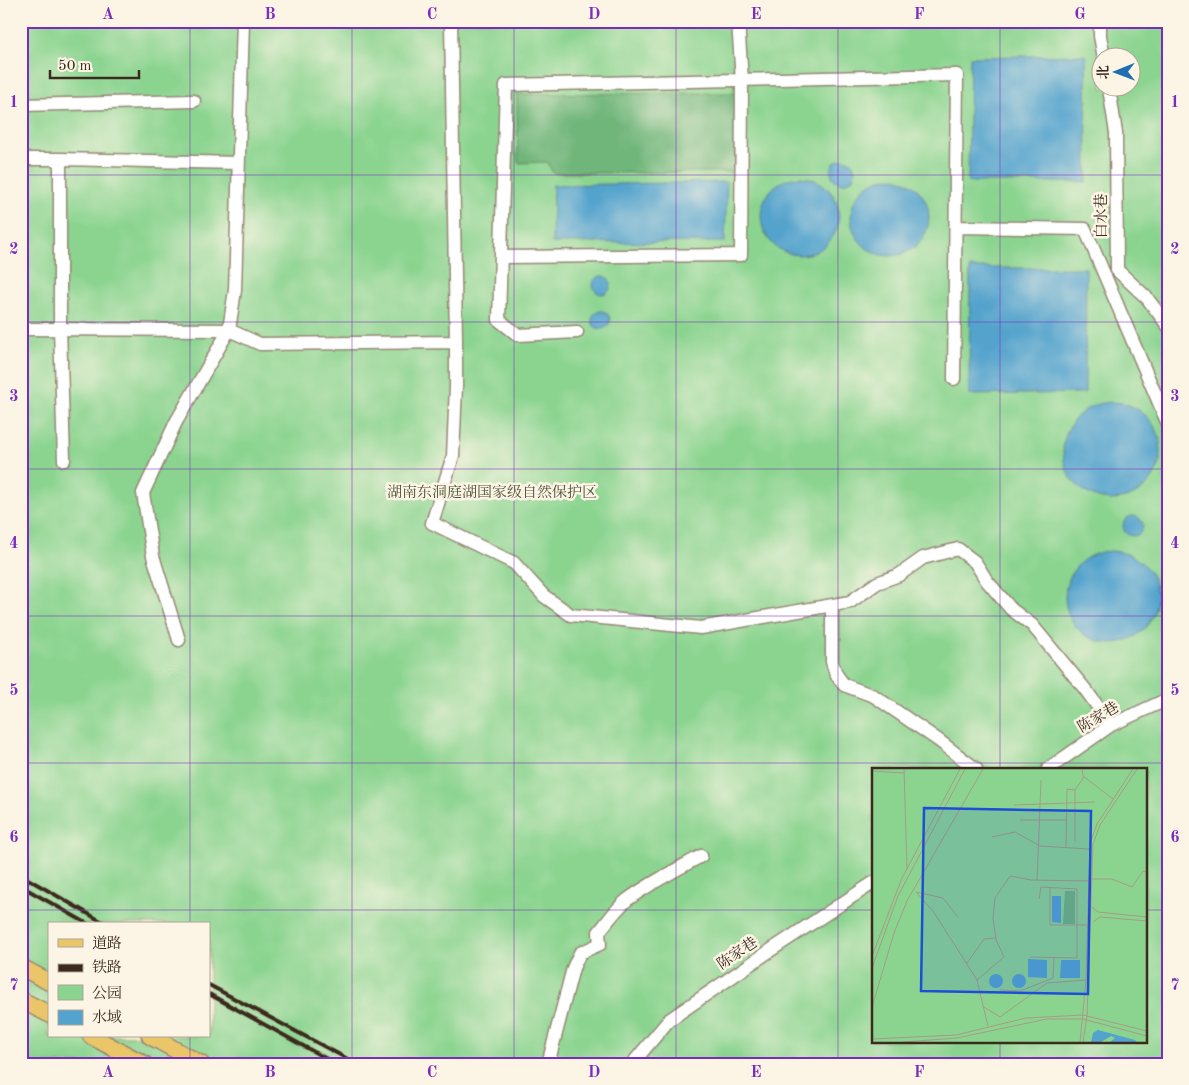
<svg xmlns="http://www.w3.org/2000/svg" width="1189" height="1085" font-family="'Old Standard TT','Noto Serif SC',serif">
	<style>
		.green { fill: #8bd490; stroke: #637f57; fill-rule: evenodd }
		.forest { fill: #70b67a; stroke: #56704c }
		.water { fill: #53a3cd; stroke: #476676 }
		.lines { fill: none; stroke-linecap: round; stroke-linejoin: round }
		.minor-casing { stroke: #958874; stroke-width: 15 }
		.major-casing { stroke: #958874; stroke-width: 19 }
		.minor { stroke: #fff; stroke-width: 12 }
		.major { stroke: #eac669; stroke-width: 16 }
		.rail { stroke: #3b2a1e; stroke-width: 4 }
		.grid { fill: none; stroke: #7b2cbf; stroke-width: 1; stroke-opacity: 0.55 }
		.labels { text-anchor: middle; stroke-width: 5; stroke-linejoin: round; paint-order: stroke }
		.street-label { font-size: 15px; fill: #3b2a1e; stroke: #fcf5e5 }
		.park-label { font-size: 15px; fill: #4f543a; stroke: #fcf5e5 }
		.inset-road { fill: none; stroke: #a79b85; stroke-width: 1 }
		.view { fill: #1d4ed8; fill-opacity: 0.15; stroke: #1d4ed8; stroke-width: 2.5 }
		.inset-edge { fill: none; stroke: #3b2a1e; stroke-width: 2.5 }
		.neatline { fill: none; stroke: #7b2cbf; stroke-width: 2 }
		.grid-label { font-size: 16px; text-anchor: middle; font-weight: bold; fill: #7b2cbf }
	</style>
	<rect width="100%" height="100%" fill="#fcf5e5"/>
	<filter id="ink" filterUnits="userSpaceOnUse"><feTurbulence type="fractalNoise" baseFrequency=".02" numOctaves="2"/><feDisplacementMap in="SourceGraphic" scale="10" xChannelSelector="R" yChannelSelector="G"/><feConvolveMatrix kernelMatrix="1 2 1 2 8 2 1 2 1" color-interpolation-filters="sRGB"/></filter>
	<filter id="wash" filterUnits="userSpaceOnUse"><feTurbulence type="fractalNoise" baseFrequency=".0096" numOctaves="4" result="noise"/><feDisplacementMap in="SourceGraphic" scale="20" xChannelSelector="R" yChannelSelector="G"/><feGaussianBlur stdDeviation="1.12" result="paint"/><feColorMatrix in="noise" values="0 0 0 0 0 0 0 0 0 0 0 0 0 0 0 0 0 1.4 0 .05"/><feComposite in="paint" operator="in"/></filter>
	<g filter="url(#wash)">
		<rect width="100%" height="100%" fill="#efe7c9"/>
		<path class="green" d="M21 21H1168V1064H21ZM1102 58H1132V88H1102ZM873 769H1145V1041H873ZM49 924H209V1036H49Z"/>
		<path class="forest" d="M735 93 736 172 553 173 547 162 518 163 517 94Z"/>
		<path class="water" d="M1086 55 1087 182H968L970 57Z
			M831 171a12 12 0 1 1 24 0a12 12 0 1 1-24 0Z
			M761 216a39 39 0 1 1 78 0a39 39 0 1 1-78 0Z
			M851 217a39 39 0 1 1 78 0a39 39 0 1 1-78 0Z
			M727 182 725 242 552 243 553 185Z
			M970 268H1086L1085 393 969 395Z
			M593 285a9 9 0 1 1 18 0a9 9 0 1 1-18 0Z
			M592 320a9 9 0 1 1 18 0a9 9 0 1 1-18 0Z
			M1063 451a49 49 0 1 1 98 0a49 49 0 1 1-98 0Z
			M1123 526a10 10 0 1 1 20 0a10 10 0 1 1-20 0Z
			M1065 597a46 46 0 1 1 92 0a46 46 0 1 1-92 0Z"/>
	</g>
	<g filter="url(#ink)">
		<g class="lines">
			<g class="minor-casing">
				<path id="minor" d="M451 21 456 342V386L453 456 432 523 514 563 544 596 571 615 701 628 850 602 877 583 899 575 923 558 958 549 975 562 987 581 1011 609 1032 625 1085 689 1111 725
					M1100 21V36L1104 58
					M1109 88 1116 133 1117 270 1147 298 1168 326
					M21 105 194 101
					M21 159H60L238 163
					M60 159V328L64 460
					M956 227 1085 229 1168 424
					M501 257 741 255 742 81 738 21
					M21 329 229 330 260 344 456 342
					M577 332 518 335 499 320 506 85 957 75 954 379
					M832 605V662L836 674 844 685 874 696 938 740 976 769
					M179 640 153 556 143 493 176 422 229 330 235 290 243 21
					M1048 769 1111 725 1168 699
					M548 1064 573 968 580 953 600 944 599 932C608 921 616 909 627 900 650 883 676 870 701 856
					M632 1064 669 1020 774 948 873 883"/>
			</g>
			<g class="major-casing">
				<path id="major" d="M21 967 49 982
					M21 1000 49 1014
					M91 1036 144 1064
					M150 1036 201 1064"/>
			</g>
			<use href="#minor" class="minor"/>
			<use href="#major" class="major"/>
			<path class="rail" d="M21 875 106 924
				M21 886 88 924
				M209 985 357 1064
				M209 994 336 1064"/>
		</g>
	</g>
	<path class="grid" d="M190 21V924M352 21V1064M514 21V1064M676 21V1064M838 21V1064M1000 21V769M21 175H1168M21 322H1168M21 469H1168M21 616H1168M21 763H1168M21 910H873M1145 910H1168M190 1036V1064M1000 1041V1064"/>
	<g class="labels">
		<g class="street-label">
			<text transform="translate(1101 216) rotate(-90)" y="5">白水巷</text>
			<text transform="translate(1098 717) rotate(-31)" y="5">陈家巷</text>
			<text transform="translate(737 953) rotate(-34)" y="5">陈家巷</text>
		</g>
		<g class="park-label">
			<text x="492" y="497">湖南东洞庭湖国家级自然保护区</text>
		</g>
	</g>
	<g transform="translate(872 768)">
		<rect width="275" height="275" fill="#efe7c9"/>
		<path d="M0 1H275V274H0Z" fill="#8bd490"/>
		<path d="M193 123H203V156H191Z" fill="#70b67a"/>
		<path d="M180 128H189V155L180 154ZM156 191 175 192V210L156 209ZM189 192H208V210H188ZM140 213a7 7 0 1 1 14 0a7 7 0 1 1-14 0ZM117 213a7 7 0 1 1 14 0a7 7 0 1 1-14 0ZM226 262 263 272 265 274H238L243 270 239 268 229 274H219L221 265Z" fill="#53a3cd"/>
		<path class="inset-road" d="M32 1 35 101M210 1 211 8 241 31M0 3 32 5M203 22V73M142 37 223 34M148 52H195M120 69 143 64 168 78 217 81M194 80 195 21 203 22 212 9M220 111H240L260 119 271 103 275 104M165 113 169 12M178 120V157H216M220 139 226 144 275 149M86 149 71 130 44 124 61 143 105 212 116 258M221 154 228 149 275 153M0 188 30 110 88 1M158 189 205 190V121L169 119 167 131M95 195 112 171 124 170M0 200 26 128 93 1M105 212 132 189 124 172 121 150 123 130 138 108 159 112 217 113M128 222 148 223 181 210 182 190M0 239 22 165 35 133 111 1M112 239 128 249 175 215 214 212M0 271 84 267 154 250 211 247 275 263M31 274 85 270 175 251H211L275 268M208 274 214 212 218 75 225 56 261 1M211 274 215 248 221 76 228 57 265 1"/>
		<path class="view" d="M52 40 219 43 216 226 49 223Z"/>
		<rect width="275" height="275" class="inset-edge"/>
	</g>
	<rect width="1189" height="1085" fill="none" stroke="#fcf5e5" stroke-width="55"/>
	<rect x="48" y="922" width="162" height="115" fill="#fcf5e5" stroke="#afa495"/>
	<rect x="58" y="939" width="25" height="8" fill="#eac669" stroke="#afa495"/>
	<text x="92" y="948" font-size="15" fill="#3b2a1e">道路</text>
	<rect x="58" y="964" width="25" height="8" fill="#3b2a1e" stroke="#afa495"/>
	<text x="92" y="972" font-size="15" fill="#3b2a1e">铁路</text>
	<rect x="58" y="985" width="25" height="15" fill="#8bd490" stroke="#afa495"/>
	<text x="92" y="998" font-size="15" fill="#3b2a1e">公园</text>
	<rect x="58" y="1010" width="25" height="15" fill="#53a3cd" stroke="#afa495"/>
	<text x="92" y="1022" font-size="15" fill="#3b2a1e">水域</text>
	<g transform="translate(1116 72) rotate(269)"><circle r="24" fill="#fcf5e5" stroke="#afa495"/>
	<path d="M0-4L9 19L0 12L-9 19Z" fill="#1f6fb2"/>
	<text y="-8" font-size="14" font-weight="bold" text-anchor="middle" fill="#3b2a1e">北</text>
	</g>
	<path d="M50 70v8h89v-8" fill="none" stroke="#3b2a1e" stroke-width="2.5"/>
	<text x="58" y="70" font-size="15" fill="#3b2a1e" stroke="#fcf5e5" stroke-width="4" paint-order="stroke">50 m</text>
	<rect x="28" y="28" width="1134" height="1030" class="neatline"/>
	<g class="grid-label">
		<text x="108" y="19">A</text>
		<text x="270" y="19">B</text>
		<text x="432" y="19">C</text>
		<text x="594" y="19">D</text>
		<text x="756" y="19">E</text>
		<text x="919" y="19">F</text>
		<text x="1080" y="19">G</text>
		<text x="14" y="107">1</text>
		<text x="1175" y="107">1</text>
		<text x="14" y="254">2</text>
		<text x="1175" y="254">2</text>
		<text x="14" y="401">3</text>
		<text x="1175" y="401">3</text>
		<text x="14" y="548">4</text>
		<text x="1175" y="548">4</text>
		<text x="14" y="695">5</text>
		<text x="1175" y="695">5</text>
		<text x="14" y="842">6</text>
		<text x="1175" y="842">6</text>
		<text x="14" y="990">7</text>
		<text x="1175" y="990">7</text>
		<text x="108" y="1077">A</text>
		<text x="270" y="1077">B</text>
		<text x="432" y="1077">C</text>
		<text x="594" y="1077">D</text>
		<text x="756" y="1077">E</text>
		<text x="919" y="1077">F</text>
		<text x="1080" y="1077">G</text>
	</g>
</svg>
